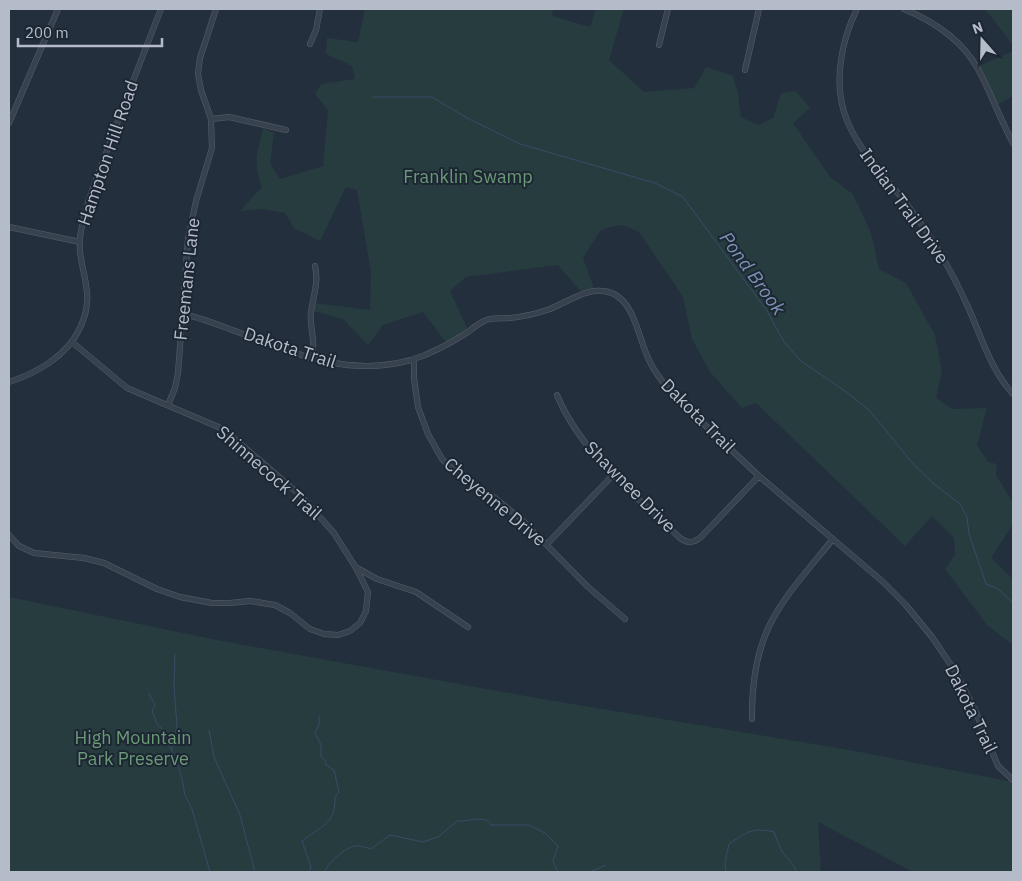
<svg xmlns="http://www.w3.org/2000/svg" width="1022" height="881" font-family="'IBM Plex Sans',sans-serif">
	<style>
		.green { fill: #263c3f }
		.lines { fill: none; stroke-linecap: round; stroke-linejoin: round }
		.stream { stroke: #394c67; stroke-width: 1 }
		.minor-casing { stroke: #565f6c; stroke-width: 6 }
		.minor { stroke: #38414e; stroke-width: 5 }
		.labels { text-anchor: middle; stroke-width: 4; stroke-linejoin: round; paint-order: stroke }
		.street-label { font-size: 18px; fill: #b4bcc9; stroke: #1d2633 }
		.park-label { font-size: 18px; fill: #6b9a76; stroke: #1d2633 }
		.water-label { font-size: 19px; font-style: italic; fill: #7c92b1; stroke: #1d2633 }
	</style>
	<rect width="100%" height="100%" fill="#242f3e"/>
	<path class="green" d="M365 9H553L552 16 590 27 596 9H624L609 60 644 92 694 88 706 67 733 76 738 93 741 117 758 125 773 118 781 93 796 91 810 108 793 123 830 177 853 194 871 233 879 269 906 283 935 335 942 371 936 398 952 409 987 408 977 445 988 462 997 464 996 475 1013 503V524L991 558 1013 579V645L987 625 945 569 955 555 954 538 932 516 905 546 756 403 742 408 710 372 692 339 683 297 639 232 622 225 610 227 600 231 583 258 595 291 585 296 558 265 466 277 450 291 469 332 449 346 423 312 383 325 368 345 343 319 313 311 314 303 370 310 371 272 357 190 346 187 320 241 294 228 285 213 262 209 240 211 262 187C252 166 258 150 263 128L274 133 270 163 280 179 323 166 328 110 315 94 321 84 355 79 352 66 326 54 327 38 358 42Z
		M985 9H1013V45Z
		M1013 51V96L995 106 977 67Z
		M9 597 222 641 542 699 844 749 1013 782V872H913L818 822 821 872H9Z"/>
	<g class="lines">
		<path class="stream" d="M373 97H432L467 118 520 144 655 183 683 197 767 311 784 342 801 361 845 391 870 411 914 465 933 483 960 504 967 517 969 534 986 584 998 589 1013 603
			M149 694 155 705 152 711 157 724 165 732 168 743 176 759 182 779 185 795 192 809 210 872
			M209 730 214 757 240 815 255 872
			M172 749 177 727 174 686 175 655
			M309 872 311 867 302 841C321 826 336 824 335 797L339 792 334 770 326 765 325 760 321 757V745L315 733 319 725V716
			M325 872C326 864 346 847 355 846 360 845 367 848 371 849L390 835 423 842 438 837 457 821C468 822 486 814 491 825H529L545 833 558 846 553 861 558 872
			M590 872 606 865
			M726 872 725 863 729 844C746 832 753 827 774 832 780 847 779 850 791 862 794 865 794 869 797 872"/>
		<g class="minor-casing">
			<path id="minor" d="M857 9C842 39 834 79 844 112 856 150 885 175 908 206 932 237 952 271 968 307 982 338 990 369 1013 394
				M904 9C933 21 962 40 978 69 991 93 1000 119 1013 143
				M310 44 316 30 320 9
				M659 45 668 9
				M745 70 759 9
				M211 119 229 117 286 130
				M9 123 58 9
				M9 227 80 242
				M182 314C199 317 216 324 232 330 293 352 345 378 411 360 431 354 451 343 468 332 473 328 478 324 484 321 491 317 502 319 510 318 522 317 535 314 547 310 568 303 590 283 614 294 636 305 639 342 650 362 656 375 665 385 674 396L759 476 882 581 905 604 932 637 955 671 975 710 998 766 1013 780
				M311 359C317 341 309 329 311 312 313 296 319 283 315 266
				M414 359V378L418 407 428 434 442 459 462 478 495 498 521 519 587 586 625 619
				M9 382C37 373 67 356 80 328 99 289 74 267 81 231 86 203 98 175 108 148 125 101 143 55 161 9
				M557 395C581 453 635 495 680 538 688 544 694 543 701 537L759 476
				M168 405 175 388 178 373 188 239 196 201 212 148 211 119 201 90 198 74 200 58 216 9
				M9 535 19 546 34 553 84 558 104 563 157 589 180 597 212 603H230L250 601 275 605 290 613 310 629 324 634 338 635 350 631 360 623 366 611 368 592 356 568 334 533 300 495 223 429 127 388 72 342
				M547 544 614 474
				M357 568 377 579 416 592 468 627
				M752 719C751 630 780 604 833 539"/>
		</g>
		<use href="#minor" class="minor"/>
	</g>
	<g class="labels">
		<g class="street-label">
			<text transform="translate(108 153) rotate(-71)" y="6">Hampton Hill Road</text>
			<text transform="translate(904 206) rotate(54)" y="6">Indian Trail Drive</text>
			<text transform="translate(187 279) rotate(-84)" y="6">Freemans Lane</text>
			<text transform="translate(290 348) rotate(18)" y="6">Dakota Trail</text>
			<text transform="translate(698 416) rotate(45)" y="6">Dakota Trail</text>
			<text transform="translate(269 473) rotate(41)" y="6">Shinnecock Trail</text>
			<text transform="translate(630 487) rotate(45)" y="6">Shawnee Drive</text>
			<text transform="translate(495 502) rotate(40)" y="6">Cheyenne Drive</text>
			<text transform="translate(971 709) rotate(64)" y="6">Dakota Trail</text>
		</g>
		<g class="park-label">
			<text x="468" y="183">Franklin Swamp</text>
			<text x="133" y="744">High Mountain<tspan x="133" dy="21">Park Preserve</tspan></text>
		</g>
		<g class="water-label">
			<text transform="translate(753 273) rotate(54)" y="7">Pond Brook</text>
		</g>
	</g>
	<rect width="1022" height="881" fill="none" stroke="#b4bcc9" stroke-width="20"/>
	<g transform="translate(982 40) rotate(340)" stroke="#1d2633" stroke-width="4" paint-order="stroke">
	<path d="M0-4L9 19L0 12L-9 19Z" fill="#b4bcc9"/>
	<text y="-8" font-size="14" font-weight="bold" text-anchor="middle" fill="#b4bcc9">N</text>
	</g>
	<path d="M18 38v8h144v-8" fill="none" stroke="#b4bcc9" stroke-width="2.5"/>
	<text x="25" y="38" font-size="15" fill="#b4bcc9" stroke="#1d2633" stroke-width="4" paint-order="stroke">200 m</text>
</svg>
